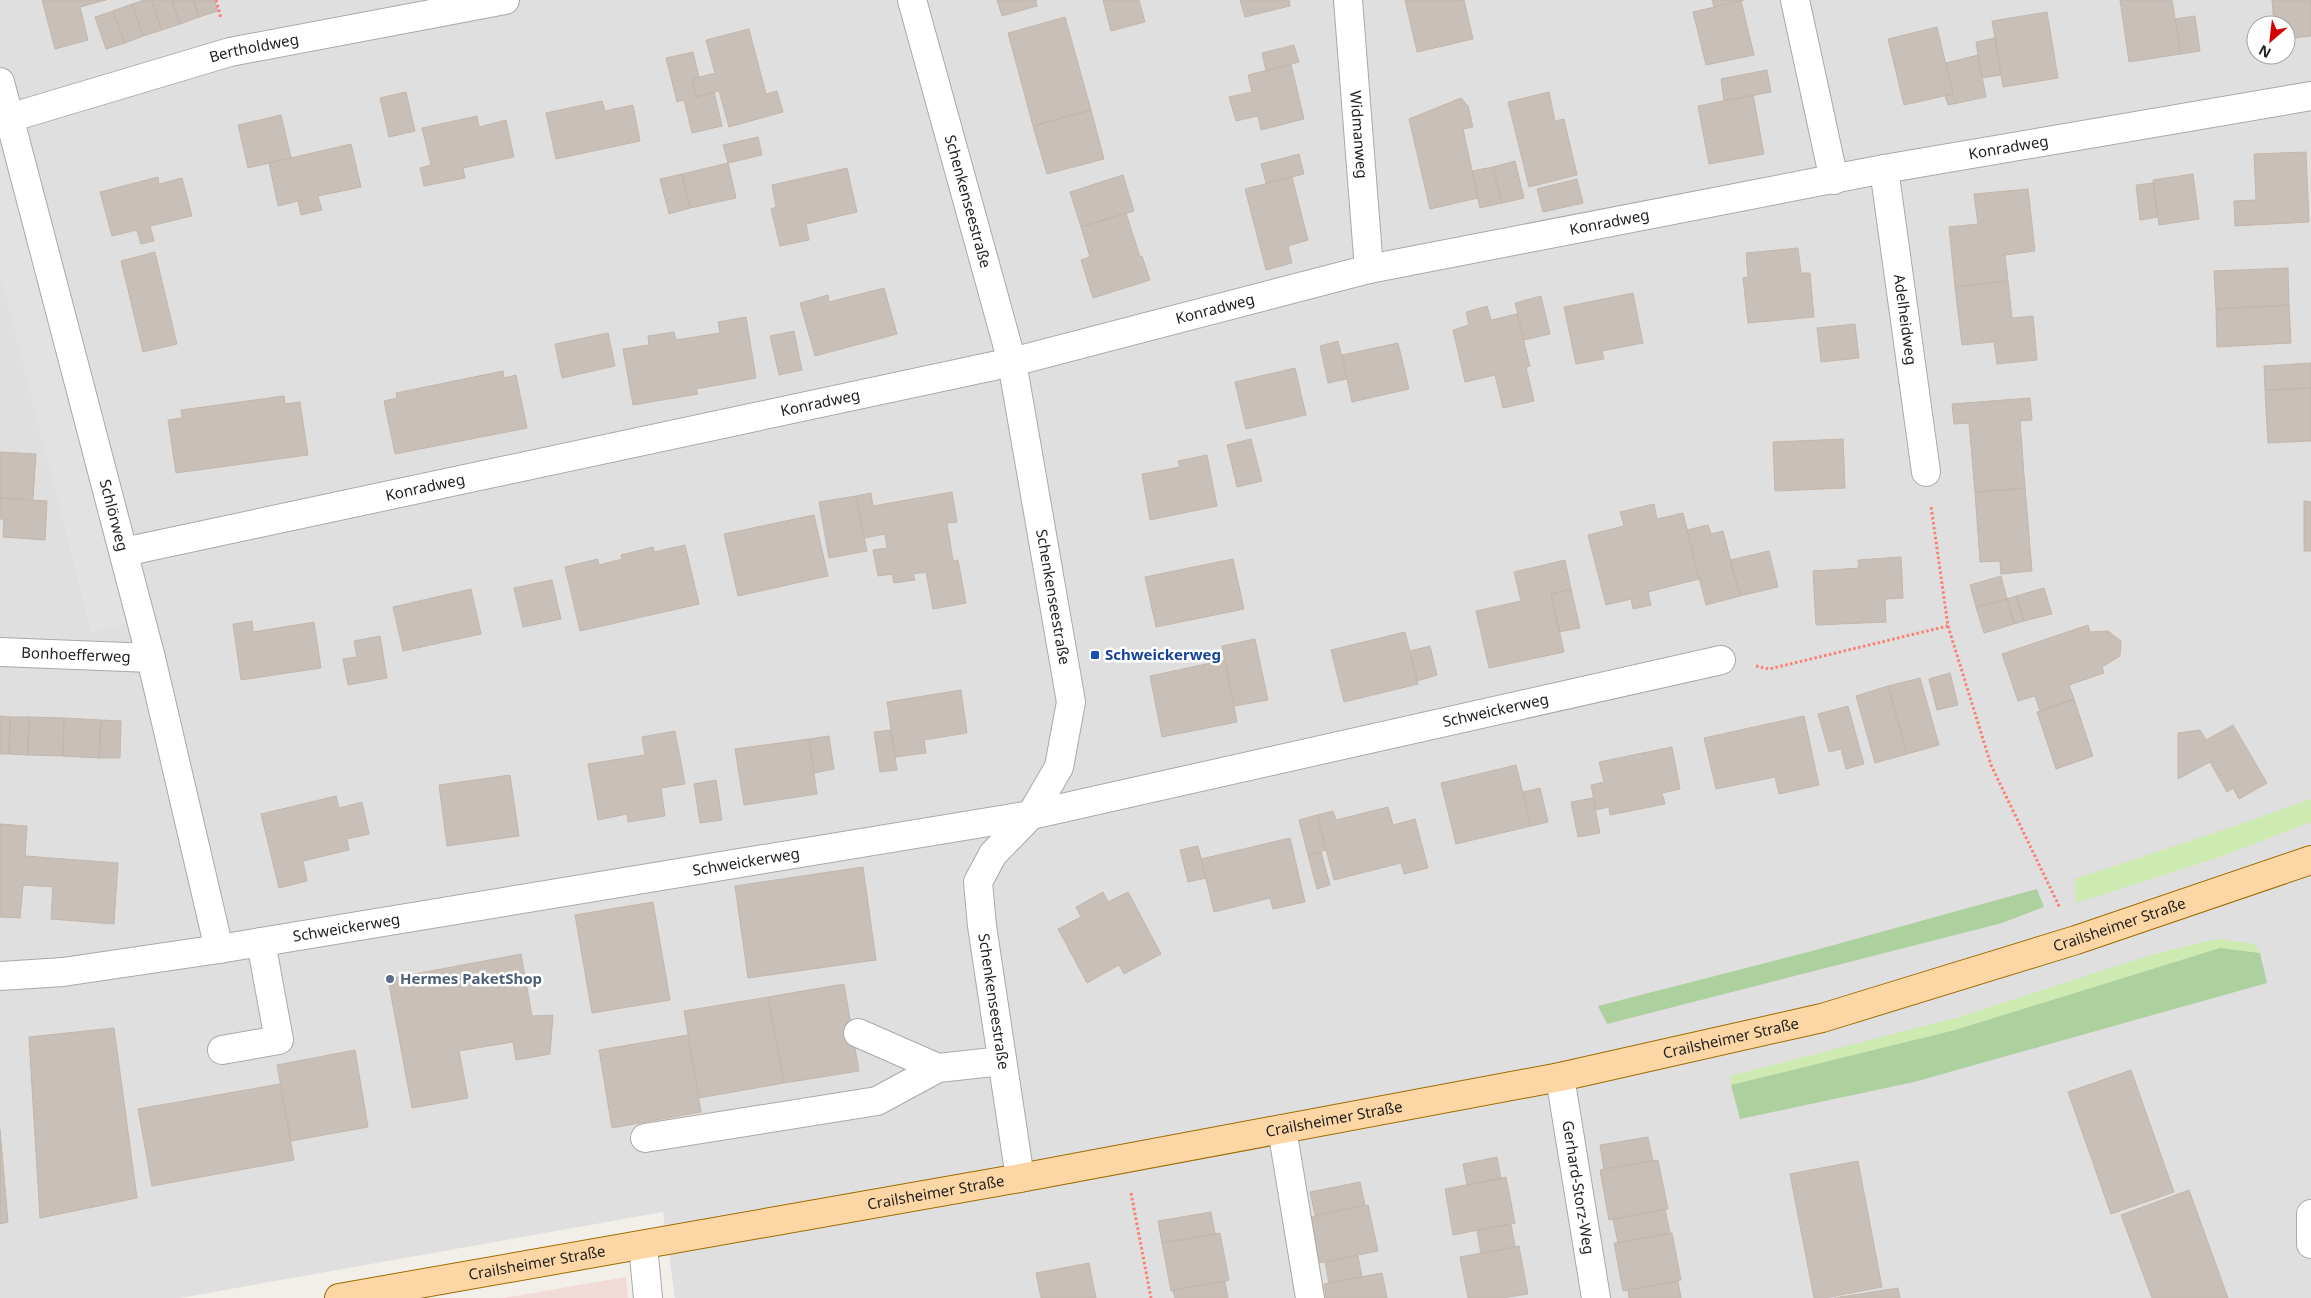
<svg xmlns="http://www.w3.org/2000/svg" width="2311" height="1298" font-family="'Noto Sans',sans-serif">
	<style>
		.residential { fill: #e0dfdf; fill-rule: evenodd }
		.commercial { fill: #f2dad9 }
		.grass { fill: #cdebb0 }
		.forest { fill: #add19e }
		.parking { fill: #e2e2e2 }
		.building { fill: #c7bfb8; stroke: #c4b6ab }
		.lines { fill: none; stroke-linecap: round; stroke-linejoin: round }
		.minor-casing { stroke: #a9a9a9; stroke-width: 30 }
		.major-casing { stroke: #a06b00; stroke-width: 30 }
		.path { stroke: #fa8072; stroke-width: 3; stroke-dasharray: 2.5 2.5; stroke-linecap: butt }
		.minor { stroke: #fff; stroke-width: 28 }
		.major { stroke: #fcd6a4; stroke-width: 28 }
		.transit-dot { fill: #1a4fb4; stroke: #fff; stroke-width: 2 }
		.service-dot { fill: #5c6f8a; stroke: #fff; stroke-width: 2 }
		.labels { text-anchor: middle; stroke-width: 5; stroke-linejoin: round; paint-order: stroke }
		.street-label { font-size: 15px; fill: #222; stroke: #fff }
		.transit-label { font-size: 15px; font-weight: bold; fill: #164399; stroke: #fff; text-anchor: start }
		.service-label { font-size: 15px; font-weight: bold; fill: #4e5e75; stroke: #fff; text-anchor: start }
	</style>
	<rect width="100%" height="100%" fill="#f2efe9"/>
	<path class="residential" d="M0 0H2311V1298H675L663 1212 180 1298H0ZM2256 25H2286V55H2256Z"/>
	<path class="commercial" d="M626 1277 628 1298H503Z"/>
	<path class="grass" d="M2311 799V822L2220 857 2076 903 2075 879 2235 826Z
		M2217 939 2255 944 2260 953 2220 948 1955 1030 1731 1085 1730 1076 1959 1017 2154 954Z"/>
	<path class="forest" d="M2037 889 2044 907 2002 923 1607 1024 1598 1006 1812 951Z
		M2220 948 2260 953 2267 983 1914 1082 1740 1119 1731 1085 1955 1030Z"/>
	<path class="parking" d="M0 129 126 623 91 632 0 274Z"/>
	<path class="building" d="M42 0H106L80 7 88 40 55 49Z
		M144 0H151L162 30 143 36 132 4Z
		M151 0H172L180 24 162 30Z
		M172 0H193L199 17 180 24Z
		M193 0H214L218 11 199 17Z
		M997 0H1036L1037 6 1002 16Z
		M1103 0H1139L1145 22 1111 31Z
		M1240 0H1289L1290 6 1245 17Z
		M1405 0H1464L1473 39 1417 52Z
		M1712 0H1744L1714 7Z
		M2120 0H2172L2181 54 2129 62Z
		M2272 0H2311V36L2286 39V25H2274Z
		M1741 1 1754 55 1706 65 1693 12Z
		M132 4 143 36 125 43 113 11Z
		M113 11 125 43 106 49 95 17Z
		M2047 12 2058 78 2003 87 1992 21Z
		M2195 16 2200 51 2181 54 2175 19Z
		M1065 17 1091 110 1033 126 1008 33Z
		M1937 27 1953 94 1904 105 1888 39Z
		M749 29 766 94 777 91 783 112 729 127 719 91 696 97 692 79 715 73 706 40Z
		M1995 38 2001 75 1982 78 1976 42Z
		M1294 45 1299 62 1266 71 1262 53Z
		M693 52 699 77 692 79 696 97 714 92 722 126 692 133 684 100 677 102 666 58Z
		M1978 55 1986 97 1948 105 1945 95 1953 94 1946 63Z
		M1291 64 1304 119 1261 130 1258 116 1236 121 1229 97 1252 92 1248 75Z
		M1767 70 1771 92 1724 101 1721 79Z
		M406 92 415 131 389 137 380 98Z
		M1549 92 1555 121 1564 119 1577 175 1529 187 1508 102Z
		M1753 95 1764 154 1709 164 1698 106Z
		M1461 98 1468 106 1473 127 1463 129 1478 198 1430 209 1409 119Z
		M602 101 605 111 633 105 640 141 556 159 546 113Z
		M1091 110 1104 159 1047 174 1033 126Z
		M281 115 291 158 248 168 238 125Z
		M477 116 479 127 506 120 514 157 463 168 465 178 424 186 420 168 431 165 422 128Z
		M758 137 762 155 728 163 723 145Z
		M351 144 361 187 318 196 322 210 301 215 298 201 278 206 269 163Z
		M2306 152 2309 222 2235 226 2234 201 2256 200 2254 154Z
		M1299 154 1304 174 1266 183 1261 164Z
		M1515 161 1524 198 1502 203 1493 167Z
		M728 163 736 198 690 208 682 174Z
		M1493 167 1502 203 1480 208 1472 171Z
		M847 168 857 212 806 224 809 240 780 246 771 209 776 207 772 185Z
		M682 174 690 208 669 214 660 179Z
		M2193 174 2199 219 2159 225 2153 180Z
		M1123 175 1134 211 1081 227 1070 192Z
		M158 177 159 184 182 178 192 216 150 226 154 241 141 244 137 230 112 236 100 192Z
		M1292 177 1308 240 1288 246 1292 263 1266 270 1245 189Z
		M1577 179 1583 203 1543 212 1537 189Z
		M2153 183 2158 217 2140 220 2136 185Z
		M2028 189 2035 251 2005 255 2008 281 1955 287 1949 227 1978 224 1974 194Z
		M1126 213 1140 257 1142 256 1150 280 1093 298 1081 260 1090 257 1081 227Z
		M1798 248 1801 273H1810L1814 317 1748 323 1743 278 1748 277 1746 253Z
		M155 252 177 344 143 352 121 261Z
		M2288 268 2289 305 2216 309 2214 271Z
		M2008 281 2012 318 2033 316 2037 360 1997 364 1994 342 1962 345 1955 287Z
		M884 288 897 334 815 356 800 303 828 295 829 302Z
		M1633 293 1643 343 1602 351 1604 359 1576 364 1564 307Z
		M1541 296 1550 334 1524 340 1515 303Z
		M2289 305 2291 343 2217 347 2216 309Z
		M1487 306 1491 320 1517 314 1530 366 1526 367 1534 401 1503 408 1495 375 1465 382 1453 330 1469 325 1466 312Z
		M746 317 756 378 696 389 698 394 633 405 623 349 649 345 648 336 674 332 676 340 720 333 718 322Z
		M1855 324 1859 358 1821 362 1817 328Z
		M794 331 802 370 779 375 770 336Z
		M608 333 615 366 562 378 555 344Z
		M1338 341 1347 379 1328 383 1320 346Z
		M1398 343 1409 389 1352 402 1342 355Z
		M2311 363V388L2265 390 2264 366Z
		M1295 368 1306 415 1246 429 1235 382Z
		M503 371 504 378 516 375 527 428 395 454 384 401 397 398 396 393Z
		M2311 388V441L2268 443 2265 390Z
		M284 396 285 404 300 402 308 455 176 473 168 420 182 418 181 410Z
		M2030 398 2032 420 2020 421 2025 488 1975 492 1969 423 1954 424 1952 404Z
		M1251 439 1262 481 1237 487 1227 445Z
		M1843 439 1845 488 1775 491 1773 442Z
		M0 452 36 454 33 499 0 498Z
		M1207 455 1217 506 1150 520 1142 474 1180 467 1178 461Z
		M2025 488 2032 571 2001 574 2000 561 1980 562 1975 492Z
		M952 492 957 522 947 523 953 561 958 560 966 603 933 609 926 572 913 574 915 580 894 583 892 574 878 576 873 550 887 548 885 534 864 538 856 496 871 493 873 506Z
		M856 496 867 551 829 558 819 502Z
		M0 498 47 501 45 540 3 537 4 519H0Z
		M2304 501 2311 502V551H2304Z
		M1654 504 1657 519 1683 513 1699 579 1648 592 1651 605 1633 609 1631 599 1606 605 1588 535 1624 526 1620 512Z
		M814 515 828 576 738 596 724 534Z
		M1708 525 1711 534 1723 531 1740 596 1706 605 1687 530Z
		M685 545 699 604 580 631 565 567 598 559 599 565 622 559 621 555 653 547 654 552Z
		M1769 551 1778 587 1740 596 1730 560Z
		M1901 557 1903 598 1885 599 1886 622 1816 625 1813 571 1859 568 1858 560Z
		M1233 559 1244 609 1156 627 1145 577Z
		M1565 560 1571 589 1551 594 1564 652 1489 668 1476 611 1521 601 1514 572Z
		M2001 576 2007 599 1976 607 1970 585Z
		M552 580 561 619 523 627 514 588Z
		M2044 588 2052 614 2024 621 2016 596Z
		M471 589 481 634 403 651 393 607Z
		M1571 589 1580 628 1559 632 1551 594Z
		M2016 596 2024 621 2014 624 2007 599Z
		M2007 599 2014 624 1984 633 1976 607Z
		M252 621 253 632 314 622 321 668 241 680 233 624Z
		M2088 625 2090 632 2108 631 2121 641 2120 656 2102 667 2104 673 2069 685 2074 699 2040 711 2035 696 2018 701 2002 654Z
		M1405 632 1418 684 1344 702 1331 650Z
		M380 636 387 678 348 685 343 659 357 657 354 641Z
		M1255 639 1268 700 1234 706 1222 646Z
		M1430 646 1437 675 1417 681 1410 651Z
		M1225 660 1237 722 1162 737 1150 676Z
		M1950 673 1958 705 1937 710 1929 679Z
		M1920 678 1939 745 1907 754 1888 686Z
		M1888 686 1907 754 1875 763 1856 696Z
		M961 690 967 733 924 740 926 753 895 757 887 702Z
		M2074 699 2093 756 2056 769 2037 712Z
		M1848 706 1864 764 1846 769 1841 749 1829 752 1818 714Z
		M0 716 10 717 9 754H0Z
		M1804 716 1819 785 1779 794 1775 777 1716 789 1704 738Z
		M10 717H29L28 755 9 754Z
		M29 717 64 718 63 756 28 755Z
		M64 718 101 720 99 758 63 756Z
		M101 720 121 721 120 758H99Z
		M2233 725 2267 783 2239 799 2233 788 2227 792 2210 762 2178 779V733L2200 730 2206 740Z
		M891 730 897 770 880 772 874 732Z
		M675 731 685 784 661 788 665 816 628 822 627 814 598 820 588 764 645 755 642 737Z
		M829 736 834 769 814 773 809 739Z
		M809 739 817 794 744 805 735 749Z
		M1672 747 1680 789 1662 793 1665 804 1610 815 1609 807 1596 810 1591 785 1604 782 1599 762Z
		M1516 765 1531 826 1456 844 1441 783Z
		M510 775 519 836 447 846 439 785Z
		M716 780 722 820 700 823 694 784Z
		M1540 788 1548 822 1531 826 1523 792Z
		M336 796 339 808 362 802 369 834 347 839 349 850 303 861 307 881 279 888 261 814Z
		M1593 798 1600 833 1578 837 1571 802Z
		M1388 807 1393 825 1415 819 1428 868 1404 874 1401 863 1334 880 1317 815 1333 811 1336 820Z
		M1317 815 1326 850 1308 855 1299 820Z
		M0 824 27 826 25 856 118 863 114 924 51 919 53 887 23 885 20 918 0 917Z
		M1290 838 1305 902 1273 909 1270 898 1214 912 1201 859Z
		M1198 846 1206 878 1188 882 1180 850Z
		M1321 852 1330 885 1317 889 1308 855Z
		M863 867 876 960 748 978 735 886Z
		M1103 892 1108 902 1128 892 1161 954 1124 974 1119 965 1087 983 1058 929 1081 917 1076 907Z
		M653 902 670 1000 592 1013 575 915Z
		M521 954 532 1016 553 1015 550 1054 516 1060 513 1042 459 1051 468 1098 412 1108 388 979Z
		M844 984 859 1071 784 1083 768 997Z
		M768 997 784 1083 699 1098 684 1011Z
		M114 1028 137 1198 40 1218 29 1037Z
		M688 1035 701 1112 612 1128 599 1050Z
		M355 1050 368 1127 291 1141 277 1065Z
		M2131 1070 2174 1192 2111 1214 2068 1092Z
		M280 1084 294 1160 152 1186 138 1109Z
		M0 1129 8 1222 0 1224Z
		M1648 1137 1653 1161 1604 1169 1600 1145Z
		M1497 1157 1501 1179 1467 1185 1463 1164Z
		M1658 1160 1668 1209 1609 1220 1600 1170Z
		M1858 1161 1882 1287 1825 1298H1814L1790 1174Z
		M1506 1177 1515 1223 1453 1235 1445 1189Z
		M1360 1182 1365 1205 1315 1215 1310 1192Z
		M2189 1190 2228 1298H2152L2121 1215Z
		M1368 1205 1378 1251 1319 1263 1310 1217Z
		M1665 1209 1670 1233 1618 1243 1613 1219Z
		M1211 1212 1215 1234 1162 1243 1158 1221Z
		M1511 1224 1515 1247 1481 1254 1477 1230Z
		M1220 1233 1229 1280 1171 1291 1162 1243Z
		M1672 1233 1681 1280 1623 1291 1614 1243Z
		M1519 1246 1528 1294 1502 1298H1468L1460 1257Z
		M1358 1256 1362 1277 1329 1283 1325 1262Z
		M1089 1263 1096 1298H1041L1036 1273Z
		M1382 1273 1387 1298H1326L1324 1284Z
		M1225 1281 1228 1298H1175L1173 1290Z
		M1678 1281 1681 1298H1629L1628 1290Z
		M1898 1288 1900 1298H1834Z"/>
	<g class="lines">
		<g class="minor-casing">
			<g id="minor">
				<path id="s1" d="M912 0 1012 362 1071 702 1059 767 1031 815 993 854 978 882 982 926 1020 1178"/>
				<path id="s2" d="M1348 0 1369 269"/>
				<path d="M1795 0 1834 180"/>
				<path id="s3" d="M0 82 151 658 219 949"/>
				<path id="s4" d="M9 118 230 52 505 0"/>
				<path id="s5" d="M1884 169 1926 472"/>
				<path id="s6" d="M124 552 1012 362 1369 269 1884 169 2311 96"/>
				<path id="s7" d="M0 652 151 658"/>
				<path id="s8" d="M0 976 63 972 219 949 1031 815 1721 660"/>
				<path d="M858 1033 938 1068"/>
				<path d="M222 1050 279 1040 261 942"/>
				<path id="s9" d="M1560 1077 1596 1298"/>
				<path d="M1282 1129 1310 1298"/>
				<path d="M645 1138 877 1101 938 1068 1002 1061"/>
				<path d="M2311 1214V1244"/>
				<path d="M643 1245 648 1298"/>
			</g>
		</g>
		<g class="major-casing">
			<g id="major">
				<path id="s10" d="M339 1298 1020 1178 1560 1077 1822 1018 2076 940 2311 860"/>
			</g>
		</g>
		<path class="path" d="M216 0 221 18
			M1948 626 1991 765 2060 908
			M1756 666 1769 669 1948 626 1931 506
			M1131 1193 1151 1298"/>
		<use href="#minor" class="minor"/>
		<use href="#major" class="major"/>
	</g>
	<rect class="transit-dot" x="1090" y="650" width="10" height="10" rx="2.5"/>
	<circle class="service-dot" cx="390" cy="979" r="5"/>
	<g class="labels">
		<g class="street-label">
			<text dy="5" stroke="none"><textPath href="#s4" startOffset="255">Bertholdweg</textPath></text>
			<text dy="5" stroke="none"><textPath href="#s2" startOffset="135">Widmanweg</textPath></text>
			<text dy="5" stroke="none"><textPath href="#s6" startOffset="1928">Konradweg</textPath></text>
			<text dy="5" stroke="none"><textPath href="#s1" startOffset="209">Schenkenseestraße</textPath></text>
			<text dy="5" stroke="none"><textPath href="#s6" startOffset="1522">Konradweg</textPath></text>
			<text dy="5" stroke="none"><textPath href="#s6" startOffset="1118">Konradweg</textPath></text>
			<text dy="5" stroke="none"><textPath href="#s5" startOffset="152">Adelheidweg</textPath></text>
			<text dy="5" stroke="none"><textPath href="#s6" startOffset="712">Konradweg</textPath></text>
			<text dy="5" stroke="none"><textPath href="#s6" startOffset="308">Konradweg</textPath></text>
			<text dy="5" stroke="none"><textPath href="#s3" startOffset="448">Schlörweg</textPath></text>
			<text dy="5" stroke="none"><textPath href="#s1" startOffset="614">Schenkenseestraße</textPath></text>
			<text dy="5" stroke="none"><textPath href="#s7" startOffset="76">Bonhoefferweg</textPath></text>
			<text dy="5" stroke="none"><textPath href="#s8" startOffset="1520">Schweickerweg</textPath></text>
			<text dy="5" stroke="none"><textPath href="#s8" startOffset="755">Schweickerweg</textPath></text>
			<text dy="5" stroke="none"><textPath href="#s10" startOffset="1821">Crailsheimer Straße</textPath></text>
			<text dy="5" stroke="none"><textPath href="#s8" startOffset="350">Schweickerweg</textPath></text>
			<text dy="5" stroke="none"><textPath href="#s1" startOffset="1049">Schenkenseestraße</textPath></text>
			<text dy="5" stroke="none"><textPath href="#s10" startOffset="1416">Crailsheimer Straße</textPath></text>
			<text dy="5" stroke="none"><textPath href="#s10" startOffset="1011">Crailsheimer Straße</textPath></text>
			<text dy="5" stroke="none"><textPath href="#s9" startOffset="112">Gerhard-Storz-Weg</textPath></text>
			<text dy="5" stroke="none"><textPath href="#s10" startOffset="606">Crailsheimer Straße</textPath></text>
			<text dy="5" stroke="none"><textPath href="#s10" startOffset="201">Crailsheimer Straße</textPath></text>
		</g>
		<g class="transit-label">
			<text x="1105" y="660">Schweickerweg</text>
		</g>
		<g class="service-label">
			<text x="400" y="984">Hermes PaketShop</text>
		</g>
	</g>
	<g transform="translate(2271 40) rotate(208)"><circle r="24" fill="#ffffff" stroke="#a7a7a7"/>
	<path d="M0-4L9 19L0 12L-9 19Z" fill="#d40000"/>
	<text y="-8" font-size="14" font-weight="bold" text-anchor="middle" fill="#222222">N</text>
	</g>
</svg>
